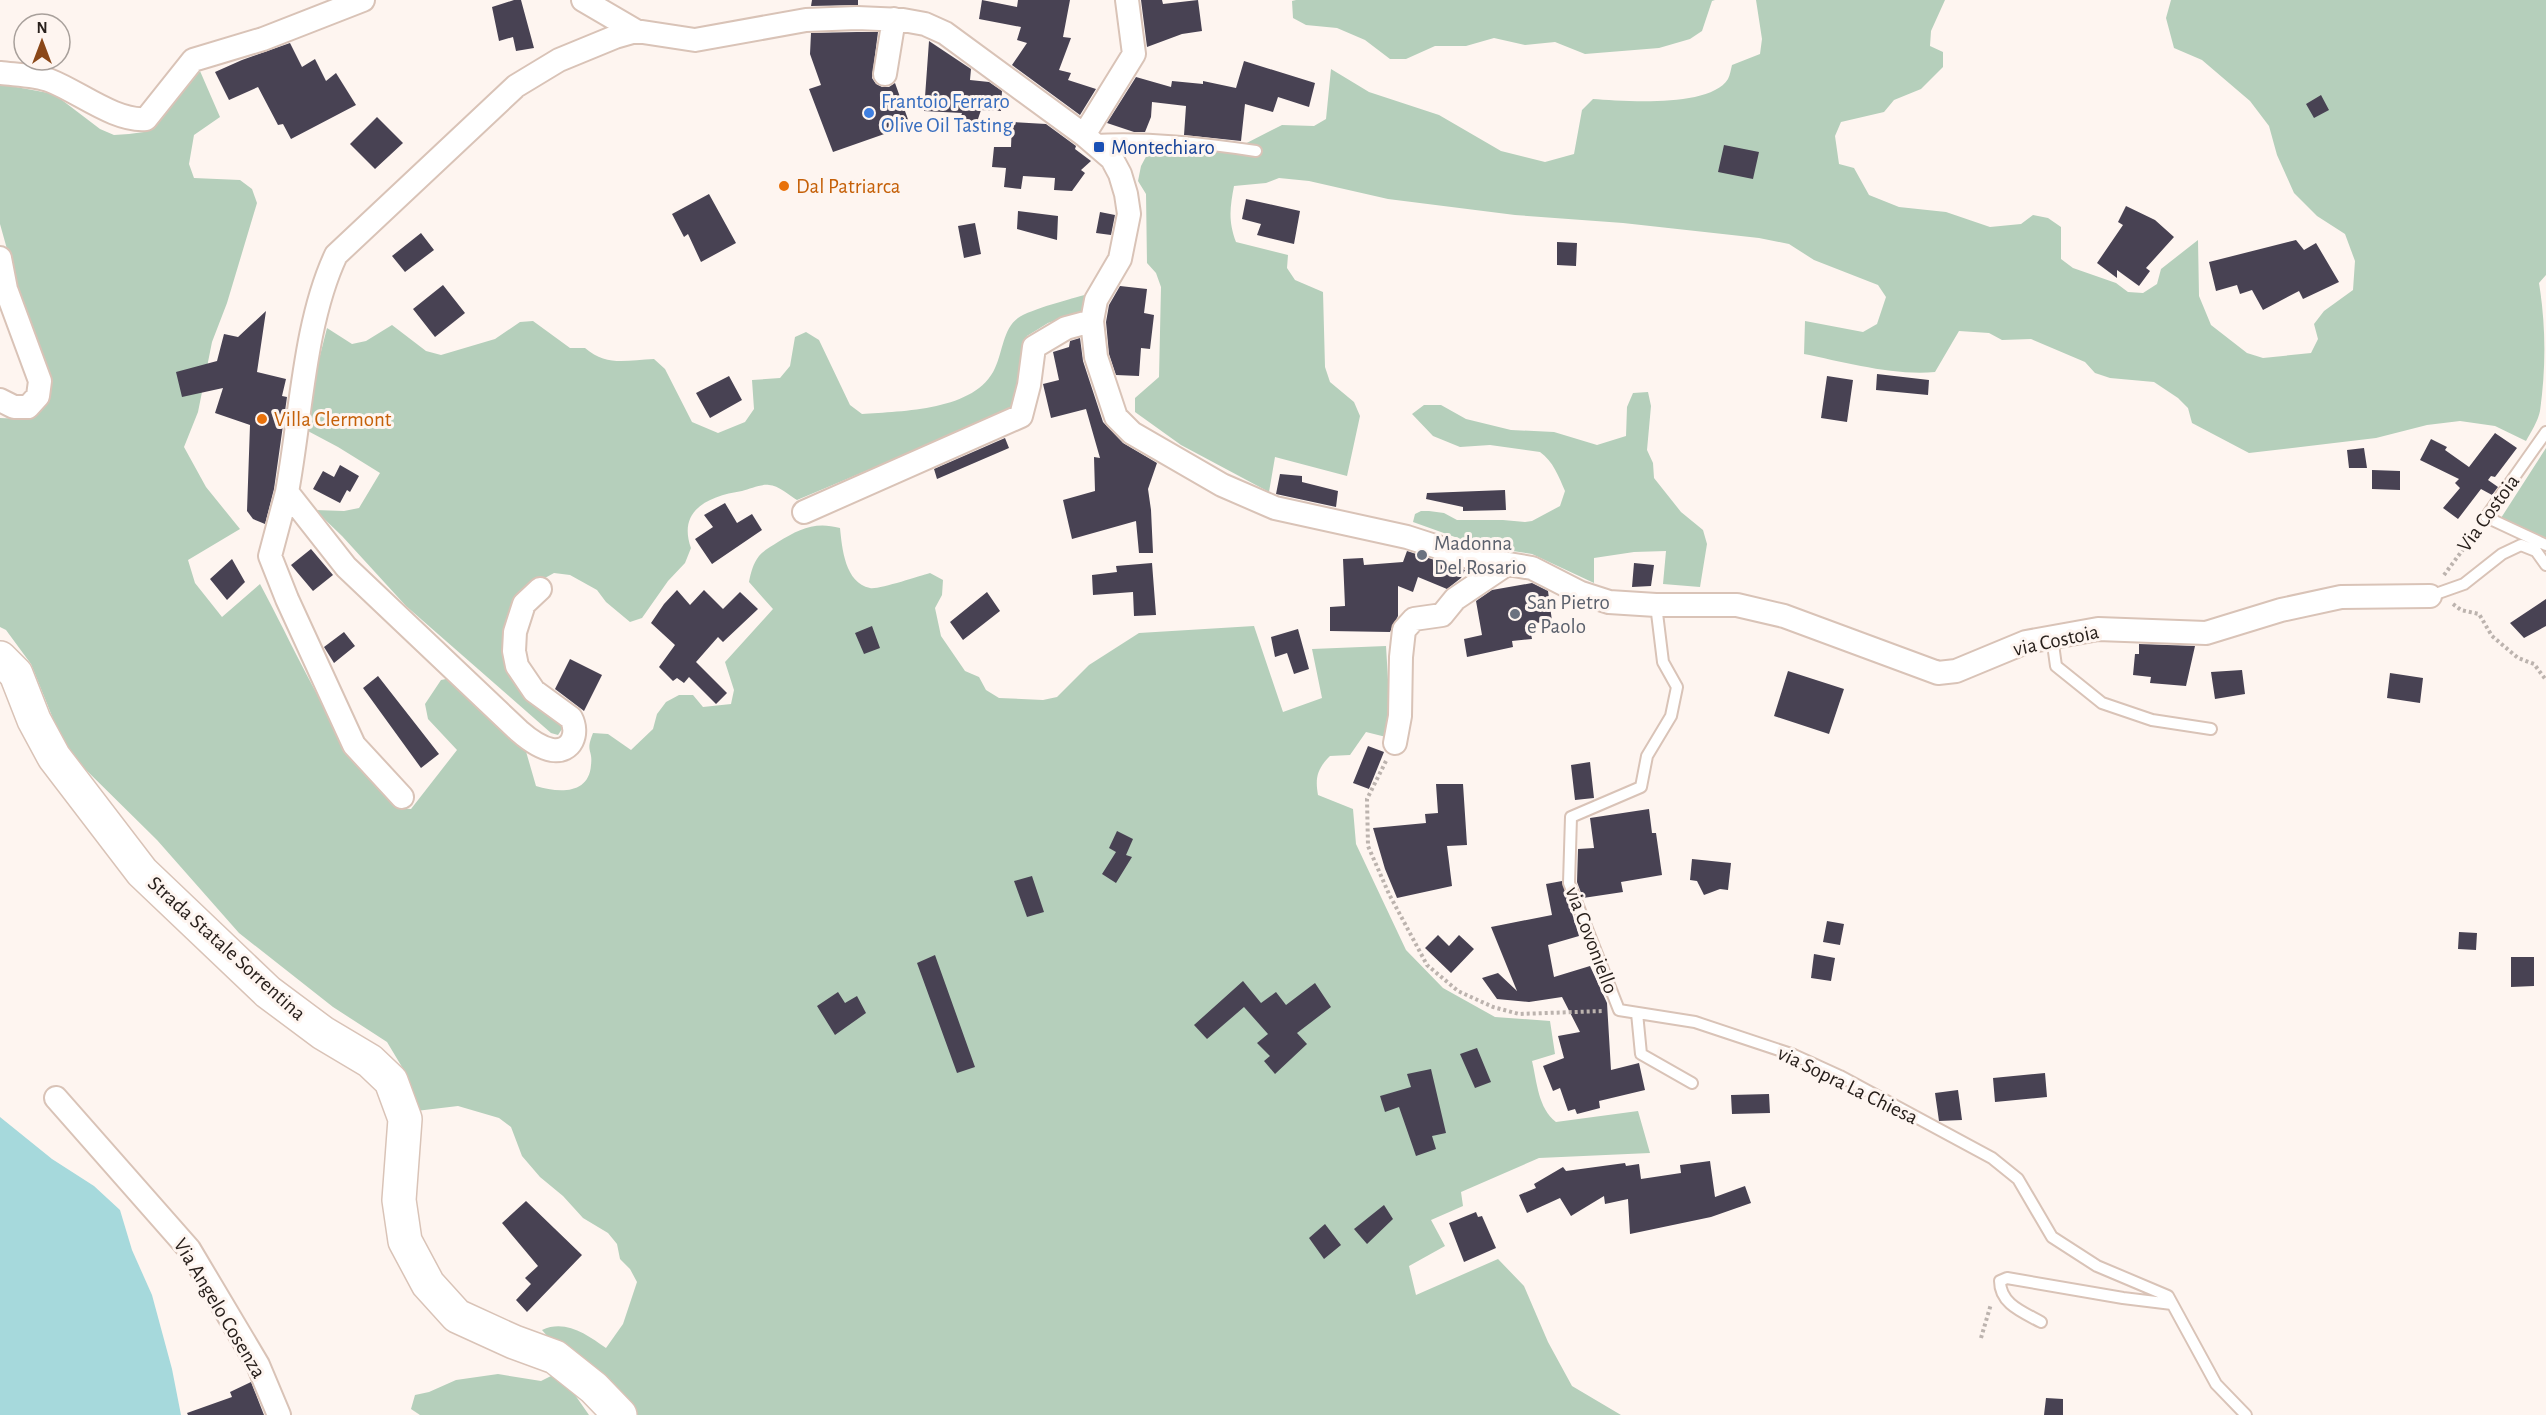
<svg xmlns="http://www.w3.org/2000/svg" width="2546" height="1415" font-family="'Alegreya Sans',sans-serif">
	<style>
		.green { fill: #b5cfbb }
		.water { fill: #a6d9dc }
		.building { fill: #484253 }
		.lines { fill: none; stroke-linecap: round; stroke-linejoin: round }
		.service-casing { stroke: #d9c3b7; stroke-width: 14 }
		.minor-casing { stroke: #d9c3b7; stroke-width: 26 }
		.primary-casing { stroke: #d9c3b7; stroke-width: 36 }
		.path { stroke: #bcb3ae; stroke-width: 4; stroke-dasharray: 3 3; stroke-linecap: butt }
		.service { stroke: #fff; stroke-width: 10 }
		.minor { stroke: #fff; stroke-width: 22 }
		.primary { stroke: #fff; stroke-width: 33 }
		.shop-dot { fill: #3f7fe0; stroke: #fef5f0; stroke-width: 2 }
		.transit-dot { fill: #1a4fb4; stroke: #fef5f0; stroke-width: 2 }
		.food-dot { fill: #e8710a; stroke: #fef5f0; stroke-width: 2 }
		.worship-dot { fill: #6b7280; stroke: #fef5f0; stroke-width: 2 }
		.labels { text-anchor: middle; stroke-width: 6; stroke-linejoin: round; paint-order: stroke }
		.shop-label { font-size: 21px; fill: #366cbe; stroke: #fef5f0; text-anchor: start }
		.transit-label { font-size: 21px; fill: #164399; stroke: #fef5f0; text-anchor: start }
		.food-label { font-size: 21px; fill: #c56008; stroke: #fef5f0; text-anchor: start }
		.street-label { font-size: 21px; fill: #28201c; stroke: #fef5f0 }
		.worship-label { font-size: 21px; fill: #5b616d; stroke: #fef5f0; text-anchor: start }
	</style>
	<rect width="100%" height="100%" fill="#fef5f0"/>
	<path class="green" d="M1296 0H1715L1712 1 1702 31 1690 39 1659 48 1585 54 1555 42 1525 45 1494 38 1466 46H1435L1406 59H1390L1365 40 1337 28 1306 25 1293 18 1292 1Z
		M1756 0H1945L1931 31 1930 46 1943 52V67L1921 89 1894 100 1884 112 1841 122 1835 136 1839 164 1854 168 1869 195 1899 207 1946 212 1990 227 2021 224 2033 215 2048 218 2061 227V259L2073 268 2116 283 2128 292 2143 293 2157 284 2161 269 2198 240 2199 296 2211 325 2247 353 2263 358 2311 353 2318 339 2314 324 2324 311 2353 290 2355 261 2345 234 2317 216 2294 193 2277 155 2269 126 2250 101 2202 60 2174 48 2166 18 2171 0H2546V275L2539 283C2546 326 2546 368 2540 411 2538 421 2531 432 2526 441L2495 426 2460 421 2427 425 2376 438 2249 453 2192 423 2188 408 2178 398 2154 382 2110 378 2095 373 2085 362 2031 339 2002 340 1989 333 1959 331 1935 372C1894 376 1844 362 1804 354L1805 321 1863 332 1877 324 1886 297 1878 285 1814 260 1789 244 1759 238 1623 223 1515 215 1388 199 1309 181 1279 178 1266 183 1234 186C1230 207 1228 221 1236 242L1288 255 1287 268 1295 280 1323 292 1325 367 1330 382 1354 402 1360 416 1347 476 1275 457 1269 492 1181 445 1135 412V398L1159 377 1161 287 1156 273 1147 263 1146 194 1138 181 1141 166 1149 151 1163 143 1233 150 1282 125 1314 126 1326 119 1331 69 1369 92 1439 115 1501 151 1545 162 1574 154 1582 110 1593 99C1624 101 1710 108 1728 79 1730 75 1731 69 1732 65L1760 54 1762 39Z
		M200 71 220 117 194 135 189 164 194 178 240 180 252 189 257 203 227 303 212 342 198 412 184 447 206 487 240 529 188 560 195 583 222 617 260 584C301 660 336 746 397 808L411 809 457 750 428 719 425 704 441 680 451 678 525 748 536 786C558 793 589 795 591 765 593 749 585 753 593 733L608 734 631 750 653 729 657 714 666 702 679 695H693L703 707 731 704 734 690 725 662 773 609 749 582C751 572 753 564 759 556 764 550 772 546 778 542 799 529 815 521 840 528 842 548 845 583 870 588 878 590 919 576 930 573L943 580 942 595 935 608 941 636 965 671 979 677 986 690 999 698 1043 700 1057 697 1089 665 1139 633 1254 626 1283 712 1322 698 1312 649 1386 646 1390 713 1386 737 1366 732 1350 755 1330 756C1317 769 1315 778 1318 795L1353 809 1356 844 1406 950 1443 988 1495 1017 1550 1021 1555 1054 1532 1061C1537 1082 1538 1108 1556 1122L1638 1111 1650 1153 1539 1158 1461 1192 1463 1206 1431 1220 1445 1246 1409 1266 1416 1295 1498 1259 1524 1286 1548 1342 1572 1386 1621 1415H638L615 1389 555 1345 542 1330C566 1319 587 1335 606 1348L623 1324 637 1282 630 1269 620 1259 617 1244 608 1233 583 1218 563 1196 540 1177 522 1156 511 1127 499 1118 458 1106 416 1111 408 1077 387 1042 333 1007 239 933 157 840 80 764 62 741 31 664 6 630 0 627V418L25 419 41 410 50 393 47 367 19 292 0 224V84L54 94 100 129 114 135 129 134 144 132 170 108Z
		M1088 294 1081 312 1048 323 1027 336 1019 395 1006 412 797 500C790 496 778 485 769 485 761 484 750 489 742 491 710 496 677 509 691 548L685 563 668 581 642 618 630 622 606 602 597 590 570 575 554 573 525 589 505 631 564 726 558 735 551 733 406 606 342 536 315 510 344 511 359 508 380 473 338 447 306 430 310 395 327 328 352 344 366 341 392 325 426 351 441 355 495 339 520 322 533 321 570 348H585C607 367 627 360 654 359L665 369 692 422 718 433 745 422 754 409 752 380 780 378 790 366 795 337 806 332 819 340 850 405 862 414C902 411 976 411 995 368 1003 351 1003 329 1018 318 1031 309 1071 299 1088 294Z
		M1648 392 1651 406 1647 450 1653 463 1654 478 1681 512 1703 530 1707 544 1700 587 1663 584 1666 551 1634 552 1594 558V583L1532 554 1480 546 1413 522 1415 514 1421 511H1429L1444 513 1457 520H1503L1525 522 1532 521 1560 506 1565 491C1559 477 1553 461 1540 452L1490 445 1460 447 1433 436 1412 414 1424 405H1441L1466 419 1511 430 1554 432 1597 445 1626 436 1627 407 1633 393Z
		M2546 448V538L2501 518Z
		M559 1372 589 1415H420L411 1409 415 1395 429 1392 456 1380 498 1374 541 1381Z"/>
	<path class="water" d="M0 1117 52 1159 94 1186 120 1210 132 1250 152 1295 172 1369 181 1415H0Z"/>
	<path class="building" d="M514 0H521L534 48 516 51 513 37 499 41 492 7Z
		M812 0H858V5L811 6Z
		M982 0 1017 7 1018 0H1070L1063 37 1071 38 1059 70 1071 73 1068 80 1096 89 1080 115 1012 65 1027 43 1017 40 1021 27 979 19Z
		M1141 0H1162L1163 4 1198 0 1202 31 1182 34 1147 47Z
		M857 32H878L872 78 876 84 882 87H889L895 83 910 125 833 152 809 89 821 85 810 54 811 33Z
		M929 41 971 69 970 80 989 82 1002 91 1001 111 981 110 977 122 960 119 962 113 924 111Z
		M290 43 302 67 315 59 326 81 336 73 356 105 291 139 283 124 278 125 258 87 229 100 215 72 242 60Z
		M1244 61 1315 83 1309 107 1278 97 1273 112 1245 104 1241 141 1184 135 1186 106 1152 102 1151 117 1145 132H1134L1107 123 1136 77 1171 87 1172 81 1203 84V81L1236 88Z
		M2321 95 2329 110 2314 118 2306 104Z
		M377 117 403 143 375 169 350 144Z
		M1012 122 1046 124 1076 146 1075 149 1091 161 1081 170 1085 173 1072 191 1054 190 1055 178 1023 176 1021 189 1004 187 1006 168 992 167 994 147H1011Z
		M1724 145 1759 152 1753 179 1718 172Z
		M709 194 736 243 701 262 688 234 684 237 672 214Z
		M1246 199 1300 211 1294 244 1257 235 1261 224 1242 219Z
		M2126 206 2155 220 2174 237 2146 268 2150 271 2139 286 2117 270V278L2097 263 2123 225 2118 222Z
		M1018 211 1058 216 1057 240 1017 229Z
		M1100 212 1115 215 1111 235 1096 233Z
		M975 223 981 254 964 258 958 226Z
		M421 233 434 250 405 272 392 256Z
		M2296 240 2304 250 2316 243 2339 282 2303 299 2299 291 2263 310 2252 290 2240 294 2237 285 2216 291 2209 262Z
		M1557 242 1577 243 1576 266 1557 265Z
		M443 285 465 313 435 337 413 309Z
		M1120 286 1147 289 1144 313 1154 315 1150 349 1141 348 1139 376 1116 375 1109 354 1106 322 1109 305Z
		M266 311 257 372 286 379 282 396 287 397 274 489 265 524 253 519 247 511 250 425 215 413 223 388 182 397 176 372 217 361 224 334 238 337Z
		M1080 338 1083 361 1103 422 1123 443 1157 463 1148 489 1151 510 1153 553H1139L1136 521 1072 539 1063 500 1095 491 1094 457 1100 458 1086 409 1051 418 1043 384 1059 380 1053 352 1069 347 1070 341Z
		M1877 374 1929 380 1928 395 1876 390Z
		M729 376 742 400 710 418 696 393Z
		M1827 376 1853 380 1847 422 1821 418Z
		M2495 433 2517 448 2495 477 2491 476 2488 480 2498 487 2492 495 2481 489 2458 519 2443 508 2460 488 2455 483 2459 479 2420 460 2431 439 2447 447 2445 450 2469 467Z
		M1005 438 1009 448 937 479 934 469Z
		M2364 448 2367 468H2349L2347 450Z
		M340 465 359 476 350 492 347 490 340 503 313 489 323 471 334 477Z
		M2372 470 2400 471V490L2372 489Z
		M1280 474 1302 476V482L1338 491 1336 507 1276 494Z
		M1505 490 1506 510 1463 511V507L1426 499 1427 493Z
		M725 503 737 523 752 514 762 530 712 564 695 539 713 527 704 515Z
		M311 549 333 575 313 591 291 565Z
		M1407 551 1465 570 1461 578 1447 589 1418 577 1413 592 1398 586V616L1390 632 1330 631V607L1345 606 1343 559 1363 558 1364 565 1403 562Z
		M232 559 245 582 227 600 210 579Z
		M1152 563 1156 615 1134 616 1133 592 1093 595 1092 575 1117 572 1116 566Z
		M1634 563 1654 565 1651 586 1632 587Z
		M1532 583 1548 591 1552 621 1529 624 1532 639 1512 641 1513 647 1467 657 1464 639 1482 635 1476 601 1492 590Z
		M677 590 690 605 704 590 723 609 740 592 758 609 723 642 718 637 696 662 727 693 716 704 689 677 684 683 677 678 673 681 659 667 675 645 651 623 664 604Z
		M987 592 1000 611 963 640 950 622Z
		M2546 599V626L2524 638 2510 623Z
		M872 626 880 648 864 654 855 633Z
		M1298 629 1309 669 1294 674 1287 653 1275 657 1271 637Z
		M344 632 355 646 334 663 324 647Z
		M2139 644 2195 646 2186 686 2150 683 2151 677 2133 675 2135 654H2139Z
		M570 659 602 675 584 711 555 689Z
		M2242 670 2245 694 2215 699 2211 672Z
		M1788 671 1844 689 1829 734 1774 716Z
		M2390 673 2423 678 2420 703 2387 698Z
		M378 676 439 754 421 768 363 688Z
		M1368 746 1384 752 1369 789 1353 783Z
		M1590 762 1594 798 1575 800 1571 765Z
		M1436 784H1463L1467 845 1447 846 1452 886 1397 898 1385 869 1373 828 1426 823 1425 814 1438 813Z
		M1649 809 1652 833H1656L1662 875 1621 882 1623 892 1583 898 1577 882 1578 849 1594 848 1590 818Z
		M1117 831 1133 839 1126 855 1132 857 1116 883 1102 874 1116 852 1109 848Z
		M1692 859 1731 863 1728 890 1720 889 1704 895 1697 881 1690 880Z
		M1032 876 1044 912 1027 917 1014 881Z
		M1562 881 1579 936 1548 945 1554 977 1590 966 1607 1003 1611 1070 1639 1063 1645 1090 1599 1101 1600 1108 1577 1114 1575 1109 1568 1111 1560 1088 1553 1091 1543 1066 1564 1058 1558 1036 1580 1032 1562 997 1529 1002 1497 999 1482 978 1498 973 1517 991 1491 927 1552 915 1546 884Z
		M1827 921 1844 924 1840 945 1823 942Z
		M2459 932 2477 933 2476 950 2458 949Z
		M1438 935 1449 946 1459 935 1474 949 1451 973 1425 948Z
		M1814 954 1835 958 1831 981 1811 978Z
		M935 955 975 1067 957 1073 917 963Z
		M2511 957H2534V986L2511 987Z
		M1243 981 1261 1003 1276 992 1286 1005 1315 983 1331 1007 1297 1033 1307 1044 1275 1074 1264 1061 1270 1056 1257 1043 1268 1034 1244 1007 1207 1039 1194 1025Z
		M838 992 845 1003 857 996 866 1013 835 1035 817 1006Z
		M1477 1048 1491 1082 1475 1088 1460 1054Z
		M1431 1069 1446 1133 1432 1136 1436 1149 1416 1156 1399 1107 1385 1112 1380 1096 1411 1087 1407 1074Z
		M2045 1073 2047 1097 1995 1102 1993 1078Z
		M1958 1090 1962 1120 1939 1121 1935 1093Z
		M1769 1094 1770 1113 1732 1114 1731 1095Z
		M1710 1161 1715 1197 1745 1186 1751 1203 1711 1217 1630 1234 1628 1199 1605 1204 1604 1196 1571 1216 1560 1198 1527 1213 1519 1195 1536 1188 1534 1184 1563 1167 1566 1171 1625 1163 1626 1166 1639 1164 1641 1179 1681 1173 1680 1165Z
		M526 1201 582 1255 527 1312 516 1300 531 1284 525 1278 538 1266 502 1223Z
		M1384 1205 1393 1219 1367 1244 1354 1229Z
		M1476 1212 1478 1217 1482 1216 1496 1248 1464 1262 1449 1223Z
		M1325 1224 1341 1245 1324 1259 1309 1238Z
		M251 1382 264 1415H188L187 1413 232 1397 230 1392Z
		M2046 1398 2063 1399V1415H2044Z"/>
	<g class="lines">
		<g class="service-casing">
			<path id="service" d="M1094 140C1149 137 1202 143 1256 151
				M2546 432 2486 517 2546 545
				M2430 596 2464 584 2502 554 2521 545 2536 551 2546 565
				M1656 605 1663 662 1677 687 1671 716 1647 756 1641 787 1571 817 1569 883 1619 1010 1695 1022 1794 1055 1840 1076 1992 1158 2018 1179 2052 1237 2097 1266 2168 1296 2216 1384 2246 1415
				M2052 637 2056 666 2102 703 2152 720 2211 729
				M1637 1013 1641 1054 1692 1083
				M2041 1322C2023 1312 2000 1304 2000 1281L2007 1278 2123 1298 2172 1304"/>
		</g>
		<g class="minor-casing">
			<path id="minor" d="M583 0 636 31 695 40 806 20 857 18 903 20 925 24 945 33 1084 135 1112 159 1120 174 1126 194 1129 214 1120 259 1096 300 1092 321 1096 357 1116 417 1132 433 1222 485 1275 508 1407 537 1472 558 1532 568 1581 593 1609 602 1656 605H1737L1784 616 1938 673 1956 671 2026 642 2098 629 2206 633 2281 610 2341 597 2430 596
				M0 73C16 75 36 75 51 81 79 92 116 122 146 119L193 60 263 39 363 0
				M885 74 894 19
				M1084 135 1134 54 1127 0
				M0 258 6 289 40 381 38 396 28 407H14L0 400
				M287 492 270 556 287 599 354 745 402 797
				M804 512 1021 416 1029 385 1034 347 1066 328 1092 321
				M540 589 524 604 515 632 514 651 517 666 534 691 571 718C579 733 572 753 552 750 541 748 527 738 519 731L346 567 287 492C301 417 304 323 336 255L516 86 559 60 615 37 636 31
				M1395 743 1400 716 1401 657 1404 630 1414 619 1442 615 1455 599 1507 564
				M56 1098 189 1249 258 1365 279 1415"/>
		</g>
		<g class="primary-casing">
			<path id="primary" d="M0 658 16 674 34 720 54 757 142 872 268 992 323 1033 370 1061 391 1081 405 1119 399 1200 405 1241 428 1284 457 1316 514 1342 555 1357 594 1388 620 1415"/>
		</g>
		<path class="path" d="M2444 575 2479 528
			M2453 604 2461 610 2479 614 2492 636 2518 658 2534 664 2546 680
			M1386 761 1367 799 1368 846 1389 894 1427 965 1458 991 1493 1007 1519 1014 1603 1011
			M1981 1338 1991 1304"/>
		<use href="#service" class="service"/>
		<use href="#minor" class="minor"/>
		<use href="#primary" class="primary"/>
	</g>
	<circle class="shop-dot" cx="869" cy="113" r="6"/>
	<rect class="transit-dot" x="1093" y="141" width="12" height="12" rx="3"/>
	<g class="food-dot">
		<circle cx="784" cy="186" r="6"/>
		<circle cx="262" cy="419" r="6"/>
	</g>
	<g class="worship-dot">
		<circle cx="1422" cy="555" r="6"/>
		<circle cx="1515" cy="614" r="6"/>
	</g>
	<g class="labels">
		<g class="shop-label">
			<text x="881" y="108">Frantoio Ferraro<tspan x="881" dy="24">Olive Oil Tasting</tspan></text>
		</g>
		<g class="transit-label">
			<text x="1111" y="154">Montechiaro</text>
		</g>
		<g class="food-label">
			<text x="796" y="193">Dal Patriarca</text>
			<text x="274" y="426">Villa Clermont</text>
		</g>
		<g class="street-label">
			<text transform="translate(2488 513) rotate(-54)" y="7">Via Costoia</text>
			<text transform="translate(2056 640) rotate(-12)" y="7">via Costoia</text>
			<text transform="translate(1592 940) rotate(69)" y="7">via Covoniello</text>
			<text transform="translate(227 948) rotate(42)" y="7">Strada Statale Sorrentina</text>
			<text transform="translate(1848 1085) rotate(26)" y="7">via Sopra La Chiesa</text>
			<text transform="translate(220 1308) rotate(59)" y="7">Via Angelo Cosenza</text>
		</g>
		<g class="worship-label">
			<text x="1434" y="550">Madonna<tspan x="1434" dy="24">Del Rosario</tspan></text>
			<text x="1527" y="609">San Pietro<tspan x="1527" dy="24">e Paolo</tspan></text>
		</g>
	</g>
	<g transform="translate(42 42)"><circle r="28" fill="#fef5f0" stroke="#a8a09b" stroke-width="1.5"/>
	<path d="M0-4.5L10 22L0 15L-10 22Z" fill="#8a4718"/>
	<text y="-9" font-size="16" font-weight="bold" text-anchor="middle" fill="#28201c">N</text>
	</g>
</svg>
